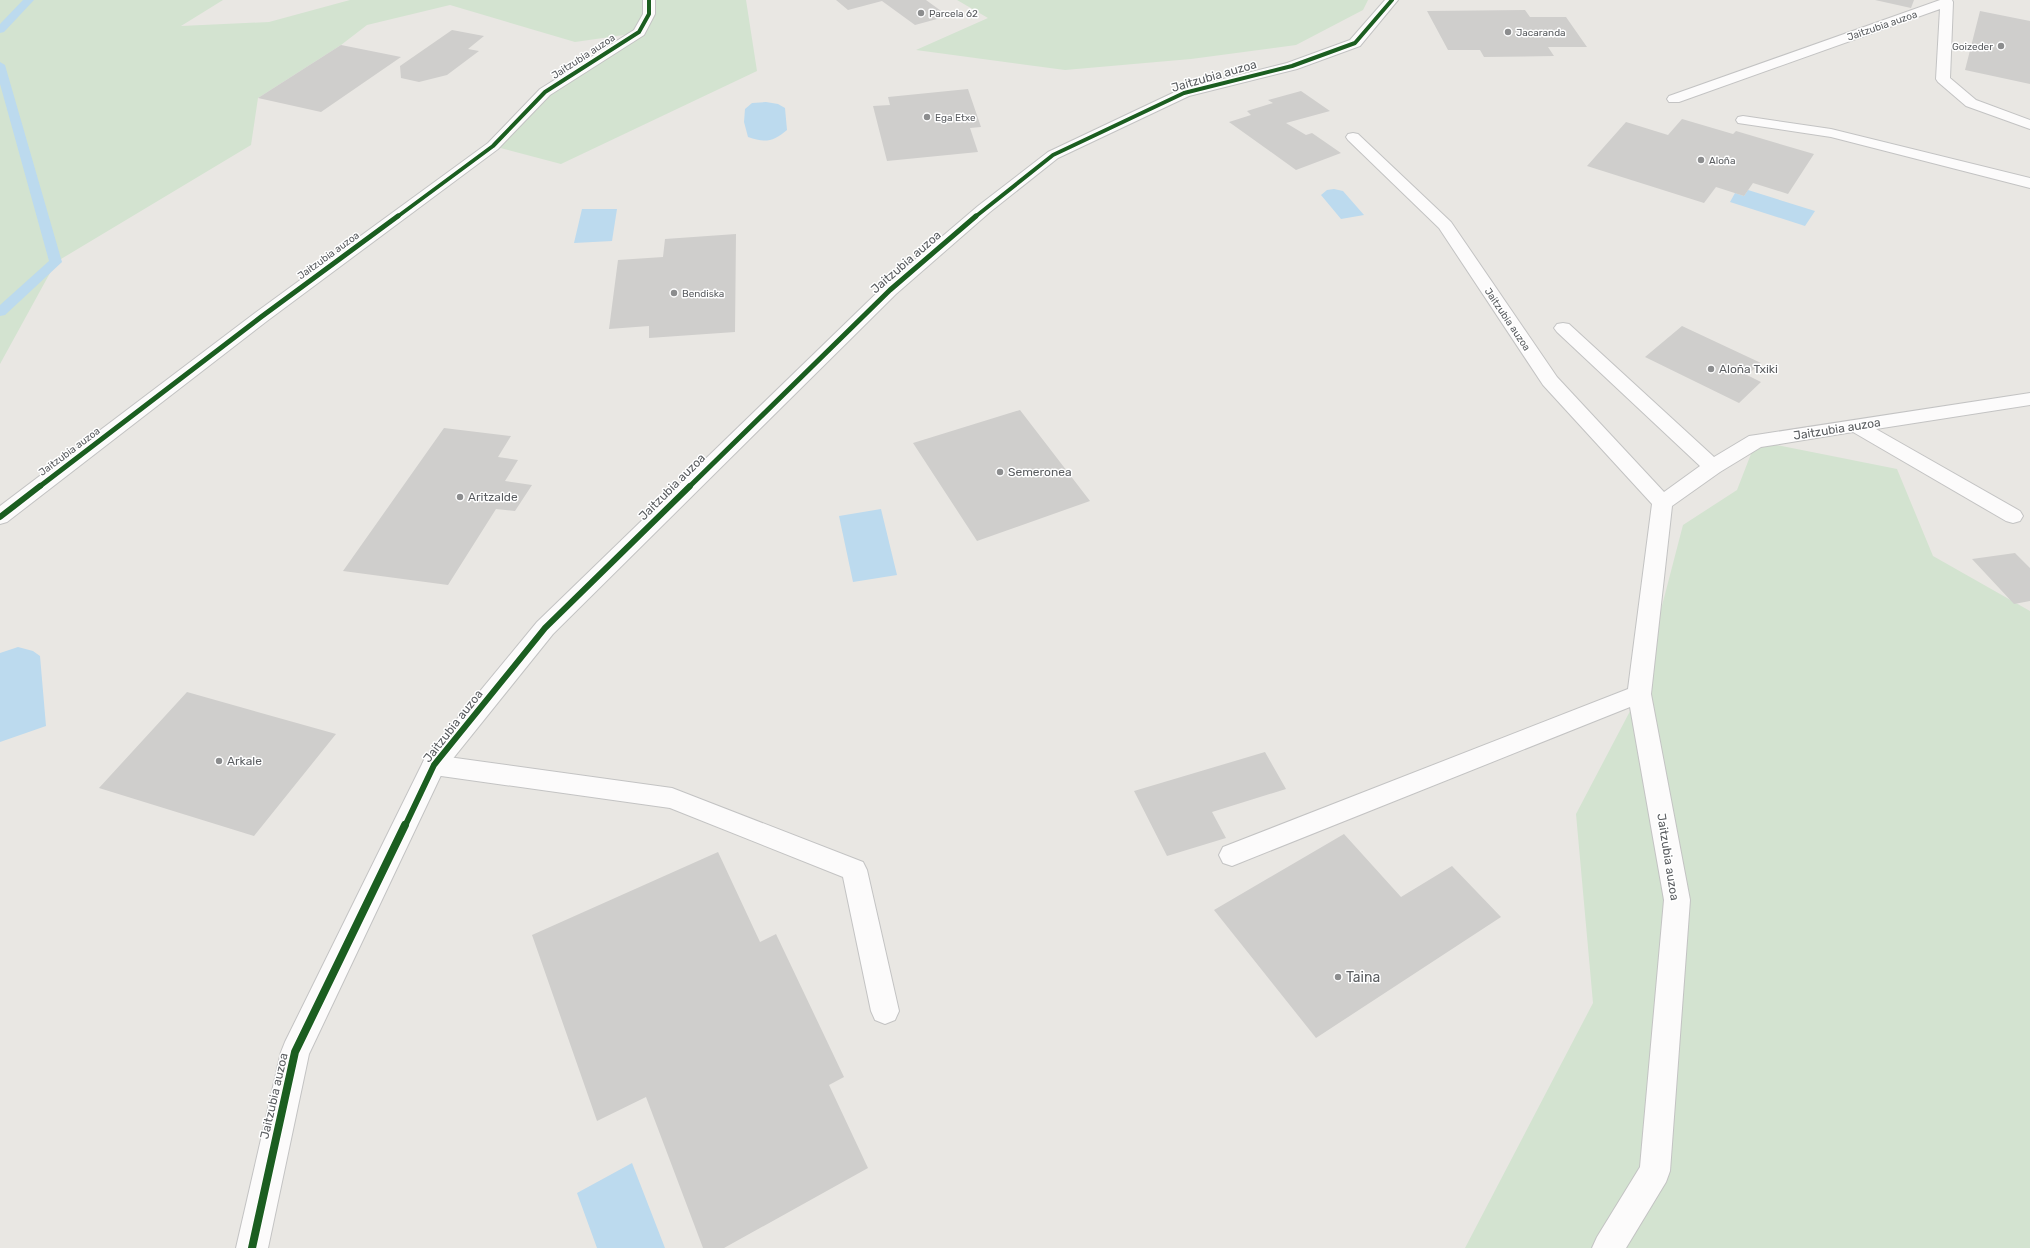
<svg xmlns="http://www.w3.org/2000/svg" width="2030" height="1248" font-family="Rubik,sans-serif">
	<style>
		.green { fill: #d3e3d0 }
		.water { fill: #bcdaee }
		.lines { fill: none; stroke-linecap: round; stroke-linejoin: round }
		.stream { fill: #bcdaee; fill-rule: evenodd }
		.building { fill: #cfcecc }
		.service-casing { stroke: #c3c3c3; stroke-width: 2 }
		.minor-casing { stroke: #c3c3c3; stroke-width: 2 }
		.service { fill: #fcfbfb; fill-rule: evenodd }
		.minor { fill: #fcfbfb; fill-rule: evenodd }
		.cycleway-far3-casing { stroke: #fff; stroke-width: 5.5 }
		.cycleway-far2-casing { stroke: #fff; stroke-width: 7 }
		.cycleway-far1-casing { stroke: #fff; stroke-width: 8 }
		.cycleway-casing { stroke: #fff; stroke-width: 10 }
		.cycleway-far3 { stroke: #1b5e20; stroke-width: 4 }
		.cycleway-far2 { stroke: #1b5e20; stroke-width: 5 }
		.cycleway-far1 { stroke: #1b5e20; stroke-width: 6 }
		.cycleway { stroke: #1b5e20; stroke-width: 8 }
		.poi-dot { fill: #8c8d8e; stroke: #fff; stroke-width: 1.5 }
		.labels { text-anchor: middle; stroke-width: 3; stroke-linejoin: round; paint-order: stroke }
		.far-poi-label { font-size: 10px; fill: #5a5d60; stroke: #fff; text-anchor: start }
		.far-street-label { font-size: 10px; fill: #5a5d60; stroke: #fff }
		.street-label { font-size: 12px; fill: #5a5d60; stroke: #fff }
		.poi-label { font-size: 12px; fill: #5a5d60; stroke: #fff; text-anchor: start }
		.near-poi-label { font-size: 14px; fill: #5a5d60; stroke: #fff; text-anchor: start }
	</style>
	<rect width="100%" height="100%" fill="#e9e7e3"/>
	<path class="green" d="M0 0H223L181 26 269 22 350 0H746L757 71 561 164 493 146 545 92 638 33 575 42 450 5 367 25 341 45 258 98 251 145 56 262 0 364Z
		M957 0H1368L1363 10 1296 45 1191 59 1065 70 916 50 988 18Z
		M1756 441 1897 469 1933 556 2030 611V1248H1465L1593 1003 1576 814 1639 694 1683 525 1737 490Z"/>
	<path class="water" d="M766 102 778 104 785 108 787 130C773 142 765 143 748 137L744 122 745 109 752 103Z
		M1334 189 1343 191 1364 215 1341 219 1321 195 1327 190Z
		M1748 190 1815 211 1805 226 1730 202 1735 193 1744 196Z
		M582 209H617L612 241 574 243Z
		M881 509 897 575 853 582 839 516Z
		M18 647 33 651 40 656 46 726 0 742V653Z
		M632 1163 665 1248H597L577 1193Z"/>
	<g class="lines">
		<path class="stream" d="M23 0H34L4 32 0 33V24Z
			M0 62 5 65 62 262 5 315 0 316V305L49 261 0 84Z"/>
	</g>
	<path class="building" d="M836 0H926L948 16 915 25 882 1 848 10Z
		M1875 0H1914L1911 8Z
		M1525 10 1530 17H1566L1587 47H1548L1554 56 1484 57 1480 50H1448L1427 11Z
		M1980 11 2030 21V84L1965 70Z
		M452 30 484 36 468 49 479 51 447 75 419 82 401 78 400 66Z
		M341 45 401 57 321 112 258 98Z
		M968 89 981 127 970 128 978 152 887 161 873 106 890 105 888 97Z
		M1301 91 1330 111 1286 123 1306 135 1312 133 1341 153 1296 170 1229 122 1251 115 1247 111 1273 103 1268 100Z
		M1682 119 1733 134 1736 131 1814 154 1788 194 1753 183 1744 196 1716 187 1704 203 1587 166 1626 122 1668 135Z
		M736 234 735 332 649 338V326L609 329 618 260 663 257 665 239Z
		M1682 326 1761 363 1747 375 1761 382 1739 403 1645 357Z
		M1020 410 1090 501 977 541 913 443Z
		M444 428 511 436 498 457 518 460 505 481 532 485 515 511 496 509 448 585 343 571Z
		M2015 553 2030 568V601L2014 604 1972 559Z
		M187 692 336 734 254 836 99 788Z
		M1265 752 1286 789 1212 812 1226 838 1167 856 1134 791Z
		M1344 834 1401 897 1452 866 1501 917 1316 1038 1214 910Z
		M718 852 760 942 776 934 844 1077 829 1085 868 1168 724 1248H703L646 1097 597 1121 532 935Z"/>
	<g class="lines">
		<g class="service-casing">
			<path id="service" d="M1940 0H1952L1953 2 1950 78 1976 100 2030 120V129L1966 106 1938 82 1936 79 1940 9 1679 102H1669L1667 99 1669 96Z
				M1743 116 1831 129 2030 178V188L1831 137 1738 123 1736 120 1738 117Z
				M1353 133 1358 134 1451 222 1557 377 1664 492 1700 466 1557 332 1554 328 1557 324 1563 323 1569 324 1714 457 1749 436 1756 435 2030 393V405L1876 429 2020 511 2023 516 2020 521 2013 523 2006 521 1853 432 1761 447 1720 472 1672 506 1651 694 1690 900 1670 1171 1666 1182 1626 1248H1592L1597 1237 1640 1167 1664 900 1630 707 1232 866 1223 863 1219 855 1223 847 1628 689 1652 504 1543 385 1439 228 1348 140 1346 137 1348 134Z
				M434 755 672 788 863 862 867 870 899 1011 895 1020 885 1024 875 1020 871 1011 843 877 670 808 434 775 425 772 422 765 425 758Z"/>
		</g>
		<g class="minor-casing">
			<path id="minor" d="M643 0H655V14L644 35 550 95 498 149 267 321 7 522 0 524V506L255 313 488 143 540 89 634 30 643 14Z
				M1385 0H1398L1360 46 1297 69 1189 96 1058 158 990 212 896 294 553 634 443 771 309 1054 268 1248H236L281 1052 285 1042 425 758 537 622 884 286 978 206 1048 152 1179 90 1287 63 1350 40Z"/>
		</g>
		<use href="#service" class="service"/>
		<use href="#minor" class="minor"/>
		<g class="cycleway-far3-casing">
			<path id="cycleway-far3" d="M397 217 493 146 545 92 639 32 649 14V0
				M975 217 1053 155 1184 93 1292 66 1355 43 1392 0"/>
		</g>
		<g class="cycleway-far2-casing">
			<path id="cycleway-far2" d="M39 487 261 317 398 216
				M689 487 890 290 976 216"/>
		</g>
		<g class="cycleway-far1-casing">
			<path id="cycleway-far1" d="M0 517 40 486
				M405 826 434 765 545 628 690 486"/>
		</g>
		<g class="cycleway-casing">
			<path id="cycleway" d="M252 1248 295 1052 405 825"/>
		</g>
		<use href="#cycleway-far3" class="cycleway-far3"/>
		<use href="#cycleway-far2" class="cycleway-far2"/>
		<use href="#cycleway-far1" class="cycleway-far1"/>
		<use href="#cycleway" class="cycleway"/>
	</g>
	<g class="poi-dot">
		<circle cx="921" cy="13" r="4"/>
		<circle cx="1508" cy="32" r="4"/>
		<circle cx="2001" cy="46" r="4"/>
		<circle cx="927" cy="117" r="4"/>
		<circle cx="1701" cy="160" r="4"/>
		<circle cx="674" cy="293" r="4"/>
		<circle cx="1711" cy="369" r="4"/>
		<circle cx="1000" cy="472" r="4"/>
		<circle cx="460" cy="497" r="4"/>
		<circle cx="219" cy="761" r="4"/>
		<circle cx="1338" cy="977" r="4"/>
	</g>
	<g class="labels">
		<g class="far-poi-label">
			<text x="929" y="17">Parcela 62</text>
			<text x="1516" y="36">Jacaranda</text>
			<text x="1993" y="50" text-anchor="end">Goizeder</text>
			<text x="935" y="121">Ega Etxe</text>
			<text x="1709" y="164">Aloña</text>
			<text x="682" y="297">Bendiska</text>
		</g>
		<g class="far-street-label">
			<text transform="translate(1882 25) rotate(-19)" y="4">Jaitzubia auzoa</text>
			<text transform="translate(583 56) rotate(-33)" y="4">Jaitzubia auzoa</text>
			<text transform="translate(328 255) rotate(-36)" y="4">Jaitzubia auzoa</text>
			<text transform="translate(1508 319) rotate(56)" y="4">Jaitzubia auzoa</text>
			<text transform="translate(69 451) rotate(-37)" y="4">Jaitzubia auzoa</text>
		</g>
		<g class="street-label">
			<text transform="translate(1214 76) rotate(-16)" y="4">Jaitzubia auzoa</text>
			<text transform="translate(906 262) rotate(-41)" y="4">Jaitzubia auzoa</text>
			<text transform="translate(1837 429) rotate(-9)" y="4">Jaitzubia auzoa</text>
			<text transform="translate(672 487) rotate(-45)" y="4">Jaitzubia auzoa</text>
			<text transform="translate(453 726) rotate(-52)" y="4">Jaitzubia auzoa</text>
			<text transform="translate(1668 857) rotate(81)" y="4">Jaitzubia auzoa</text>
			<text transform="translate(274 1096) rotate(-77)" y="4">Jaitzubia auzoa</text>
		</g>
		<g class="poi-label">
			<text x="1719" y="373">Aloña Txiki</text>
			<text x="1008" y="476">Semeronea</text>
			<text x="468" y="501">Aritzalde</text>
			<text x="227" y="765">Arkale</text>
		</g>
		<g class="near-poi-label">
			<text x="1346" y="982">Taina</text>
		</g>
	</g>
</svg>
